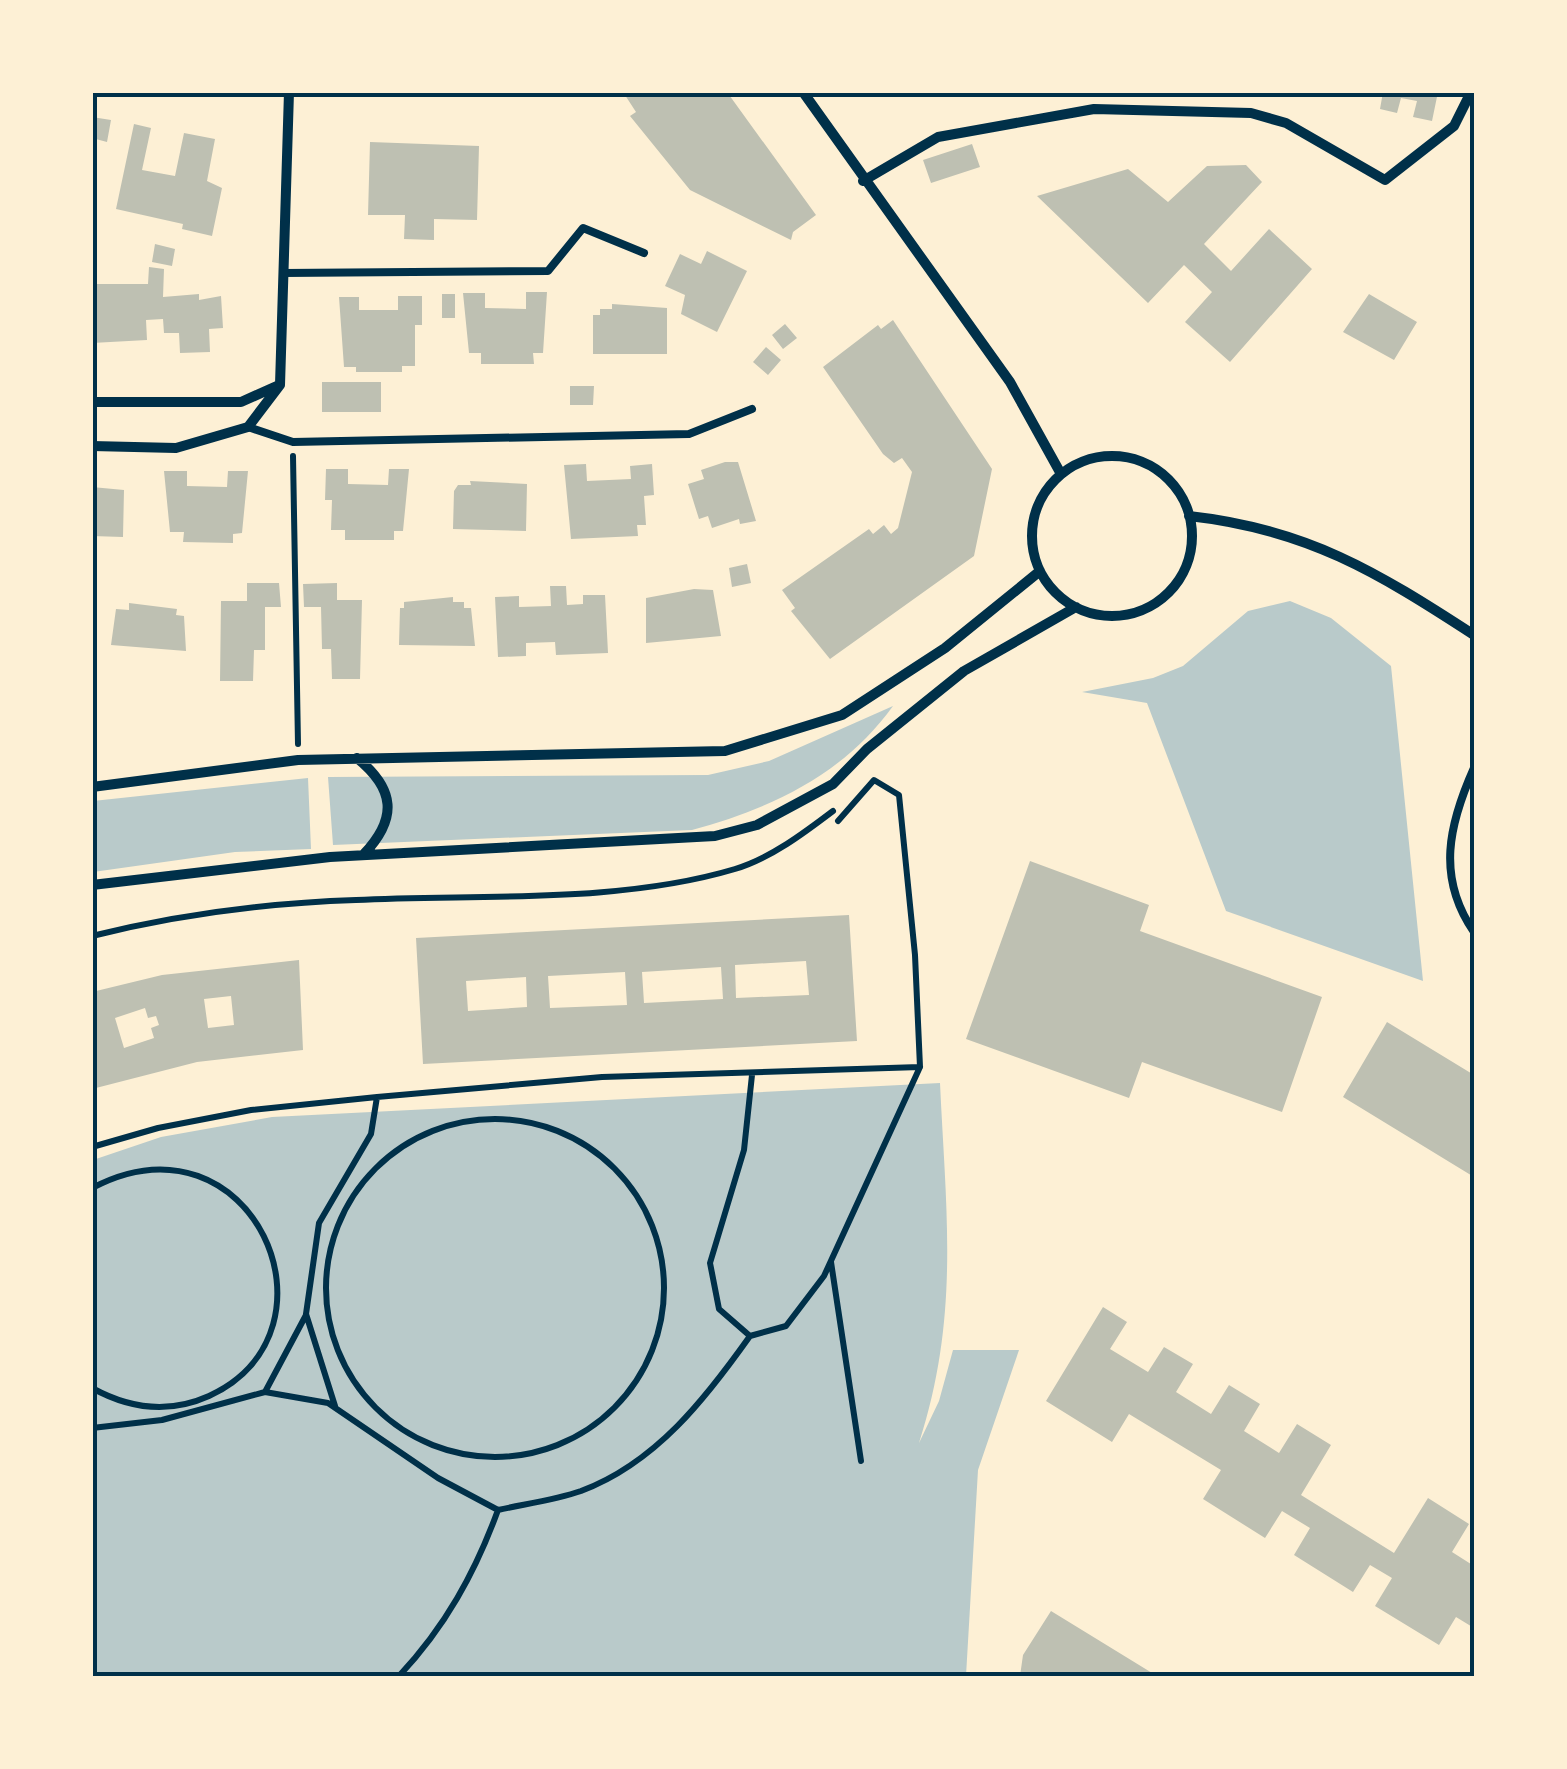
<svg xmlns="http://www.w3.org/2000/svg" width="1567" height="1769" font-family="'Golos Text',sans-serif">
	<style>
		.green { fill: #b9caca }
		.building { fill: #bec0b2; fill-rule: evenodd }
		.lines { fill: none; stroke-linecap: round; stroke-linejoin: round }
		.path { stroke: #003049; stroke-width: 6 }
		.service { stroke: #003049; stroke-width: 8 }
		.minor { stroke: #003049; stroke-width: 10 }
		.neatline { fill: none; stroke: #003049; stroke-width: 4 }
	</style>
	<rect width="100%" height="100%" fill="#fdf0d5"/>
	<path class="green" d="M1290 601 1331 618 1391 666 1423 981 1226 911 1147 703 1082 692 1153 678 1183 666 1248 611Z
		M893 706C843 775 772 808 692 830L333 845 328 777 708 775 769 761Z
		M308 778 311 849 235 852 93 872V801Z
		M940 1083C946 1213 960 1316 919 1443L939 1401 953 1350H1019L978 1470 966 1676H93V1160L161 1137 272 1117Z"/>
	<path class="building" d="M623 92H727L816 215 793 232 791 240 690 190 630 116 636 112Z
		M1383 92H1438L1432 121 1413 117 1417 101 1401 98 1397 113 1380 109Z
		M92 117 111 120 107 142 92 138Z
		M134 124 151 128 142 170 175 176 184 133 215 139 207 181 222 188 212 236 182 229 183 224 116 209Z
		M370 142 479 146 477 220 434 219V240L404 239 405 215H368Z
		M972 144 980 167 931 183 923 160Z
		M1246 165 1262 182 1204 244 1231 271 1269 229 1312 269 1230 362 1185 322 1212 292 1184 265 1148 303 1037 196 1128 169 1168 202 1207 166Z
		M155 244 175 249 172 266 152 262Z
		M707 251 747 271 717 332 681 314 685 295 665 286 680 254 701 264Z
		M149 267 164 269 163 297 199 294V300L221 296 223 328 209 329 210 352 180 353 179 333H164L163 319 146 320 147 340 92 343V284H148Z
		M526 292H547L543 353H533L534 364H481V353H469L463 293H485V308L526 309Z
		M442 294H455V318H442Z
		M1369 294 1417 322 1394 360 1343 332Z
		M398 296H422V325H415V366H402V372H356V367H344L339 297H359V310H398Z
		M612 304 667 308V354H593V315H600V309H612Z
		M893 320 992 469 974 556 830 659 791 611 795 608 782 590 869 529 873 534 884 525 891 534 898 528 912 472 902 458 894 463 883 454 823 367 878 325 881 329Z
		M785 324 797 338 783 349 772 335Z
		M766 347 781 360 768 375 753 362Z
		M322 382H381V412H322Z
		M570 386H594L593 405H570Z
		M725 462H738L756 521 740 524 739 519 712 528 708 516 699 519 688 484 704 479 701 470Z
		M586 464 587 481 631 479 630 466 652 464 654 495 644 496 646 525H637L638 536 571 539 564 465Z
		M326 469H348V484L388 485 389 469H409L403 531H394V540H345V530H331L332 500H325Z
		M164 471H187V486L227 487 228 471H248L242 533 233 534V543L183 542 184 532H170Z
		M470 481 527 484 526 531 453 529 454 491 458 485H471Z
		M92 487 124 490 123 537 92 536Z
		M747 564 751 583 732 587 729 568Z
		M247 583H279L281 607H265V650H254L253 681H220L221 601H247Z
		M337 583V600H362L360 679H332L331 649H322L321 607H304L303 584Z
		M550 586H566L567 605 583 604V595H605L608 653 556 655 555 642 526 643V656L498 657 495 597 519 596V607L551 606Z
		M694 589 713 590 721 636 646 643V598Z
		M453 597V602H464V608H471L475 646 399 645 400 608H404V602Z
		M129 603 177 609 176 615 184 616 186 651 111 645 116 609 129 610Z
		M1030 861 1149 905 1140 931 1322 997 1282 1112 1142 1062 1129 1098 966 1039Z
		M849 915 857 1041 423 1064 416 938ZM806 961 809 995 736 998 735 965ZM721 967 723 999 644 1003 642 972ZM625 972 627 1005 550 1008 548 976ZM526 977 527 1007 468 1011 466 981Z
		M299 960 303 1050 197 1062 92 1089V992L162 975ZM231 996 234 1025 208 1028 204 999ZM145 1008 148 1018 156 1016 159 1025 151 1028 154 1038 124 1048 115 1018Z
		M1387 1022 1474 1075V1177L1343 1097Z
		M1103 1307 1127 1322 1110 1349 1148 1372 1164 1347 1193 1364 1176 1392 1211 1414 1229 1385 1260 1404 1244 1431 1279 1453 1297 1424 1331 1445 1301 1495 1394 1553 1428 1498 1469 1524 1452 1552 1474 1566V1628L1456 1617 1439 1645 1375 1606 1392 1578 1370 1565 1353 1592 1294 1555 1310 1528 1282 1511 1265 1538 1203 1499 1221 1470 1129 1414 1112 1442 1046 1401Z
		M1051 1611 1157 1676H1020L1023 1655Z"/>
	<g class="lines">
		<path class="path" d="M293 456 298 744
			M92 936C180 914 266 903 356 900 478 894 618 904 735 869 771 858 804 833 833 811
			M752 1075 744 1150 710 1263 719 1309 750 1336 786 1326 824 1276 920 1067
			M326 1288a169 169 0 1 1 338 0a169 169 0 1 1-338 0Z
			M92 1147 158 1128 251 1110 377 1097 602 1077 920 1067 915 955 899 795 874 780 838 821
			M92 1188C252 1104 351 1331 209 1396 169 1414 130 1409 92 1388
			M831 1262 861 1461
			M265 1392 306 1315
			M335 1406 306 1314 319 1223 371 1134 377 1097
			M92 1428 162 1420 265 1392 328 1403 438 1478 498 1510
			M399 1676C445 1627 475 1573 498 1510 525 1504 555 1500 581 1491 656 1463 706 1398 750 1336"/>
		<path class="service" d="M283 273 548 271 583 228 644 253
			M248 427 293 442 689 434 752 409
			M1474 768C1449 824 1436 877 1474 932"/>
		<path class="minor" d="M803 92 1010 382 1061 474
			M863 181 938 137 1094 109 1251 113 1286 123 1385 180 1454 126 1471 92
			M92 402H241L279 385
			M92 446 176 448 248 427 280 385 289 92
			M1032 536a80 80 0 1 1 160 0a80 80 0 1 1-160 0Z
			M1189 516C1307 529 1377 572 1474 635
			M357 758C395 789 398 818 364 854
			M92 787 298 760 725 751 842 715 945 648 1040 571
			M92 885 330 857 715 836 757 825 833 784 867 749 964 671 1076 607"/>
	</g>
	<rect width="1567" height="1769" fill="none" stroke="#fdf0d5" stroke-width="190"/>
	<rect x="95" y="95" width="1377" height="1579" class="neatline"/>
</svg>
